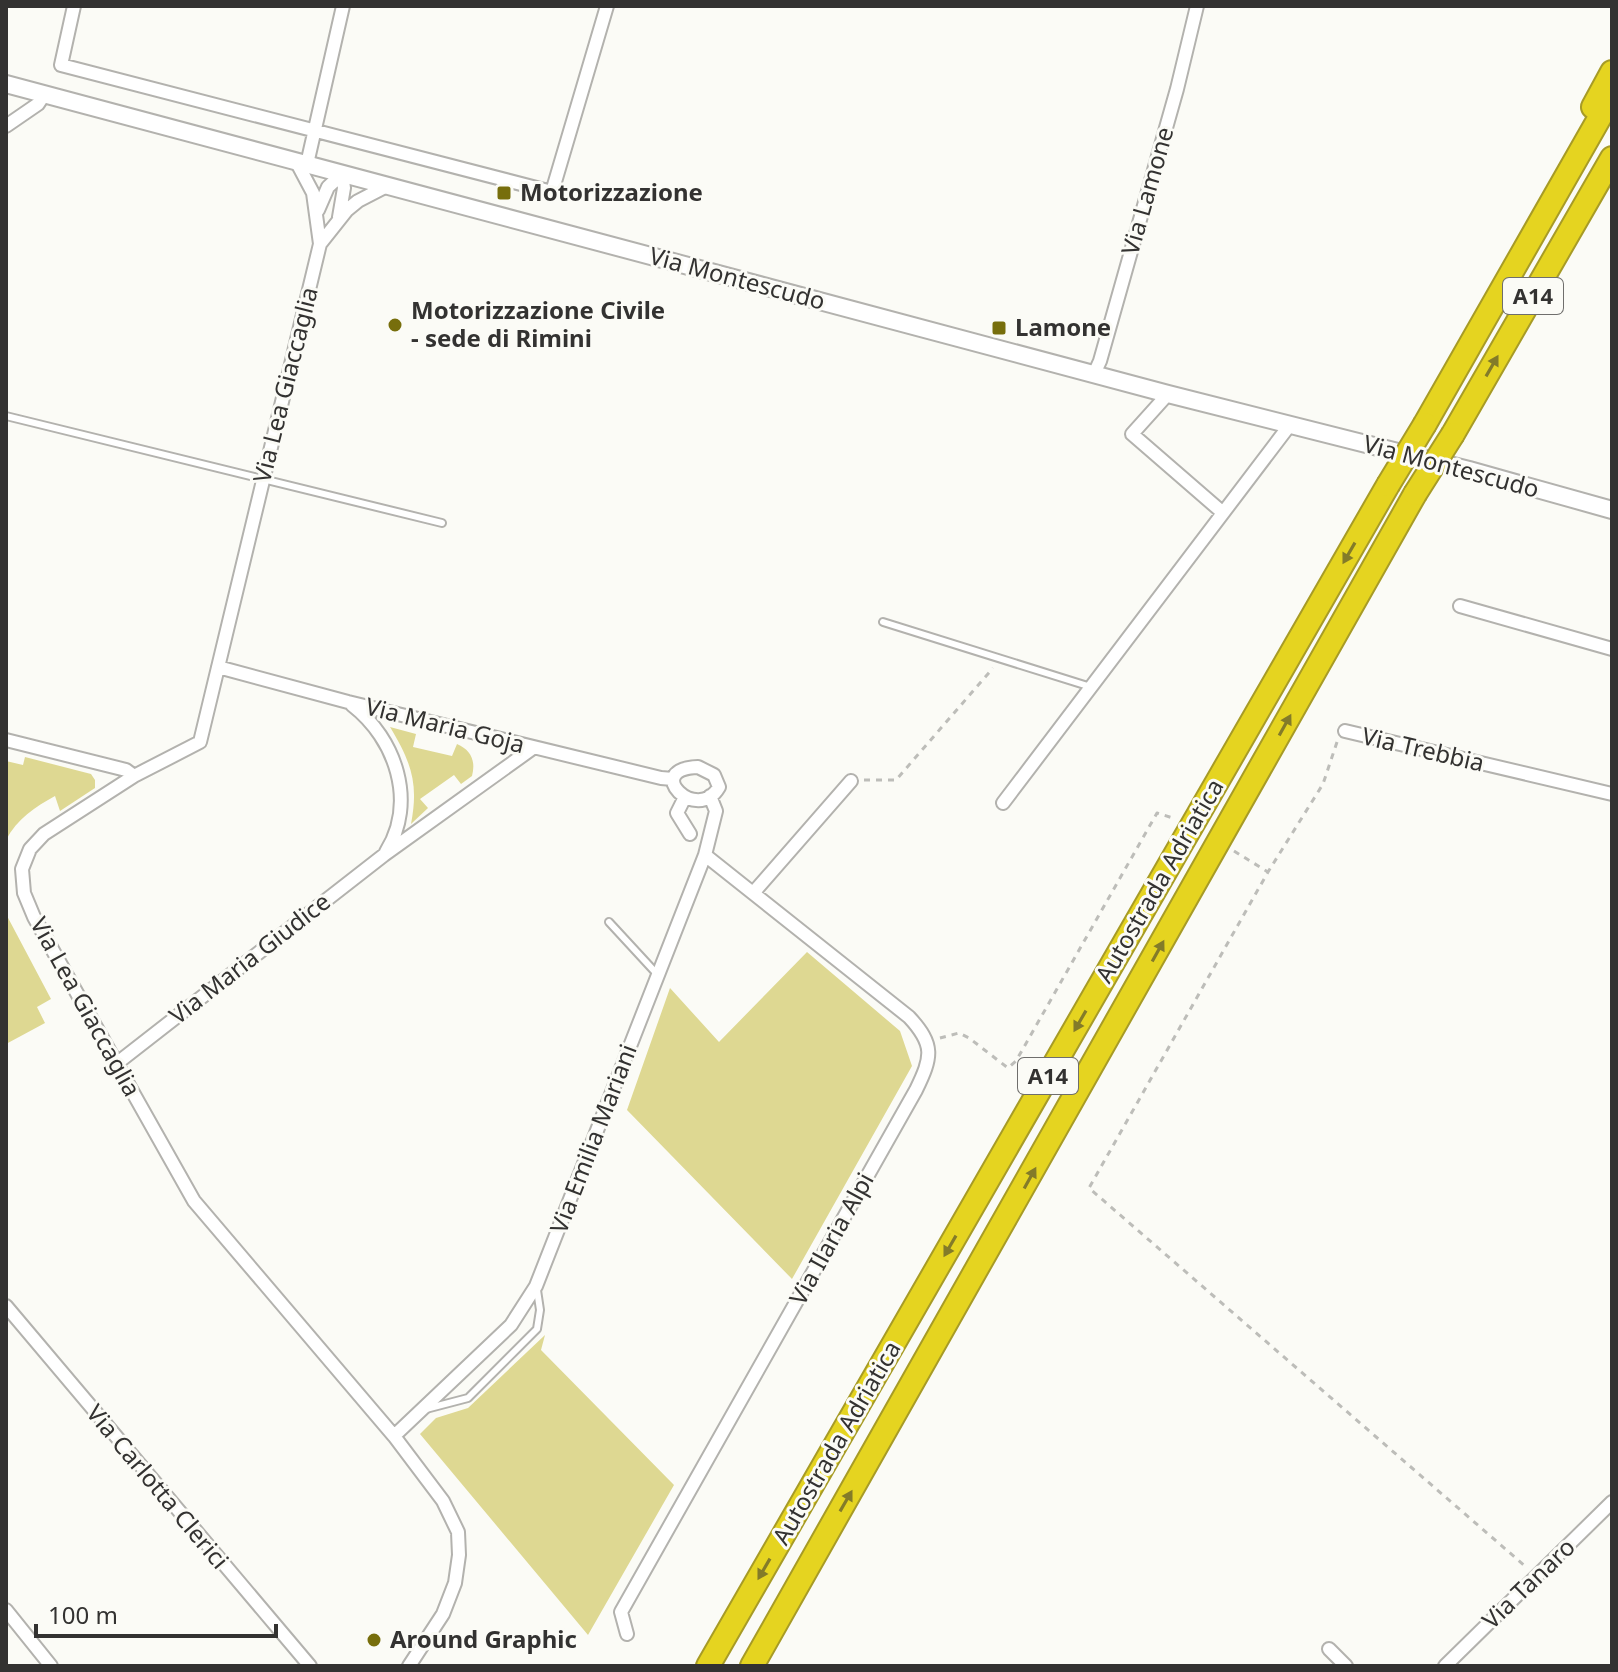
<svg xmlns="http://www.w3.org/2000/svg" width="1618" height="1672" font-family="'Noto Sans',sans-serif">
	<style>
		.green { fill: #ded892 }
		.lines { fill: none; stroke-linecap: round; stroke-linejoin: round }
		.service-casing { stroke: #b3b2ae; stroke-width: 10 }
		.minor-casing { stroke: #b3b2ae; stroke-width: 16 }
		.tertiary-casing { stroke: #b3b2ae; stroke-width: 20 }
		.motorway-casing { stroke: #a79b26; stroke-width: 26 }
		.path { stroke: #bdbdb9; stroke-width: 3; stroke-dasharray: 6 6; stroke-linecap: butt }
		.service { stroke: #fff; stroke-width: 6 }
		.minor { stroke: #fff; stroke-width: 12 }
		.tertiary { stroke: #fff; stroke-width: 16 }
		.motorway { stroke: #e5d420; stroke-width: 22 }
		.motorway-bridge-casing { stroke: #a79b26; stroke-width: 26; stroke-linecap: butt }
		.motorway-bridge { stroke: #e5d420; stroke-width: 22 }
		.oneway { fill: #837b29 }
		.poi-dot { fill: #776e0c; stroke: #fbfbf6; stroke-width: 3 }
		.labels { text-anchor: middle; stroke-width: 6; stroke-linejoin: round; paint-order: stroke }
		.shield { fill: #fbfbf6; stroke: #6f6e6c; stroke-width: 2 }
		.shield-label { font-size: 22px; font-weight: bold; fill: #333231 }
		.street-label { font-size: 24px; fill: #333231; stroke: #fbfbf6 }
		.poi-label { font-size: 24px; font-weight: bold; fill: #333231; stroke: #fbfbf6; text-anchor: start }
	</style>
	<rect width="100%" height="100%" fill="#fbfbf6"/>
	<path class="green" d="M390 727 416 734 413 747 452 756 457 744C471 750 476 761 472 776L461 784 454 775 420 799 428 808 411 824C419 783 411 762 390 727Z
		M25 757 91 774 95 780V788L60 811 55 796C35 807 17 819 6 840V761L23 765Z
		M6 914 51 999 37 1007 45 1023 6 1044Z
		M807 952 900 1031 912 1066 792 1279 627 1110 670 988 719 1042Z
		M545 1335 541 1350 674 1485 588 1635 420 1434 436 1418 468 1408Z"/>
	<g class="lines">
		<g class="service-casing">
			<path id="service" d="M6 416 442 523
				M883 622 1091 687
				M609 922 657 974
				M426 1409 468 1398 537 1329 540 1310 537 1290"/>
		</g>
		<g class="minor-casing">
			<path id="minor" d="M74 6 61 65 552 192 607 6
				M6 126 38 104 44 95
				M296 161 313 193 320 244 200 742 134 776 44 834 30 849 22 869 24 893 34 917 194 1201 394 1436 443 1501 458 1532 459 1555 455 1583 443 1614 409 1666
				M307 164 343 6
				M318 210 328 187 342 174
				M339 217 344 188 342 174
				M320 244 347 210 358 201 387 186
				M1094 374 1100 361 1177 89 1197 6
				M1168 394 1132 434 1222 512
				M1460 606 1612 649
				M218 667 348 702 661 778 673 779
				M352 705C396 739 417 802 386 852
				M1345 731 1612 794
				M6 740 126 770 134 776
				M698 767 714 775 719 787C697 825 641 769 698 767Z
				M685 797 677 813 690 834
				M1003 803 1289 426
				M754 892 851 781
				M116 1064 384 855 533 748
				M6 1306 310 1666
				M394 1436 511 1325 536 1286 705 855 716 811 710 796
				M6 1610 51 1666
				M627 1634 621 1612 916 1090C932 1057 935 1045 909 1017L705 855
				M1329 1649 1346 1666
				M1445 1666 1612 1502"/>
		</g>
		<g class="tertiary-casing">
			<path id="tertiary" d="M6 84 1168 394 1469 470 1612 510"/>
		</g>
		<g class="motorway-casing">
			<path id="motorway" d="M1593 107 1612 72
				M1425 424 1612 96
				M1453 434 1612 158
				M708 1666 1388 485
				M752 1666 1415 494"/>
		</g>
		<path class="path" d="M1337 742 1323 784 1268 872 1089 1188 1525 1566
			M864 780H896L993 668
			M1234 851 1268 872
			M940 1038 959 1033 969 1038 1008 1068 1016 1061 1157 813 1173 818"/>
		<use href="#service" class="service"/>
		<use href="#minor" class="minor"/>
		<use href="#tertiary" class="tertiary"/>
		<use href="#motorway" class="motorway"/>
		<g class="motorway-bridge-casing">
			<path id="motorway-bridge" d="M1388 485 1425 424
				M1415 494 1453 434"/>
		</g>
		<use href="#motorway-bridge" class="motorway-bridge"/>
	</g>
	<defs><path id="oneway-solid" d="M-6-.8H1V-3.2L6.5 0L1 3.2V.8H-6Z" transform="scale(2)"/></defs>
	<g class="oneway">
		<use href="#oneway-solid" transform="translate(1492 366) rotate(-60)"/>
		<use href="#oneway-solid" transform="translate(1349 553) rotate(120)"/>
		<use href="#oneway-solid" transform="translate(1285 725) rotate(-61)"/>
		<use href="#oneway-solid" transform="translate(1158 951) rotate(-61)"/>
		<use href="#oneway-solid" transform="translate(1080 1021) rotate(120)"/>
		<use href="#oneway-solid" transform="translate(1030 1178) rotate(-61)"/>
		<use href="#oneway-solid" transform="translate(950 1246) rotate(120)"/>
		<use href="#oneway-solid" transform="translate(846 1501) rotate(-60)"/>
		<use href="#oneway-solid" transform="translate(764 1569) rotate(120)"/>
	</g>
	<g class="poi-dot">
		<rect x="496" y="185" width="16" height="16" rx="4"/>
		<circle cx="395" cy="325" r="8"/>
		<rect x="991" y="320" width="16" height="16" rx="4"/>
		<circle cx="374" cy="1640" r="8"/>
	</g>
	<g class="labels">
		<g class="shield">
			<rect x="1503" y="278" width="60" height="36" rx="6"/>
			<rect x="1018" y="1058" width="60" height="36" rx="6"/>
		</g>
		<g class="shield-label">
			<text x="1533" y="304">A14</text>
			<text x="1048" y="1084">A14</text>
		</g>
		<g class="street-label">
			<text transform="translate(1148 191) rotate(-74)" y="8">Via Lamone</text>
			<text transform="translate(737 279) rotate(15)" y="8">Via Montescudo</text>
			<text transform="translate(286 385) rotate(-76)" y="8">Via Lea Giaccaglia</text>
			<text transform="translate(1451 467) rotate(15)" y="8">Via Montescudo</text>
			<text transform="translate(445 726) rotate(14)" y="8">Via Maria Goja</text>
			<text transform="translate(1423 750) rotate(13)" y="8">Via Trebbia</text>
			<text transform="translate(1160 881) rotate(-60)" y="8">Autostrada Adriatica</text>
			<text transform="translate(250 959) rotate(-38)" y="8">Via Maria Giudice</text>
			<text transform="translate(85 1007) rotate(61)" y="8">Via Lea Giaccaglia</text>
			<text transform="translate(594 1139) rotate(-69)" y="8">Via Emilia Mariani</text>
			<text transform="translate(832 1239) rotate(-61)" y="8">Via Ilaria Alpi</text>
			<text transform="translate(837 1443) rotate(-60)" y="8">Autostrada Adriatica</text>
			<text transform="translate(157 1487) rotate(50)" y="8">Via Carlotta Clerici</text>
			<text transform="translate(1529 1584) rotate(-44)" y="8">Via Tanaro</text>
		</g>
		<g class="poi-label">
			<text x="520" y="201">Motorizzazione</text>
			<text x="411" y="319">Motorizzazione Civile<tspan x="411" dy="28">- sede di Rimini</tspan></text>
			<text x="1015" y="336">Lamone</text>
			<text x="390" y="1648">Around Graphic</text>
		</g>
	</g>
	<rect width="1618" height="1672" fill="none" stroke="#333231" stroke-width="16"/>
	<path d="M36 1624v12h240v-12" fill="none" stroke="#333231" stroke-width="4"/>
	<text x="48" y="1624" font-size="24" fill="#333231" stroke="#fbfbf6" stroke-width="6" paint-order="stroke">100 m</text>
</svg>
